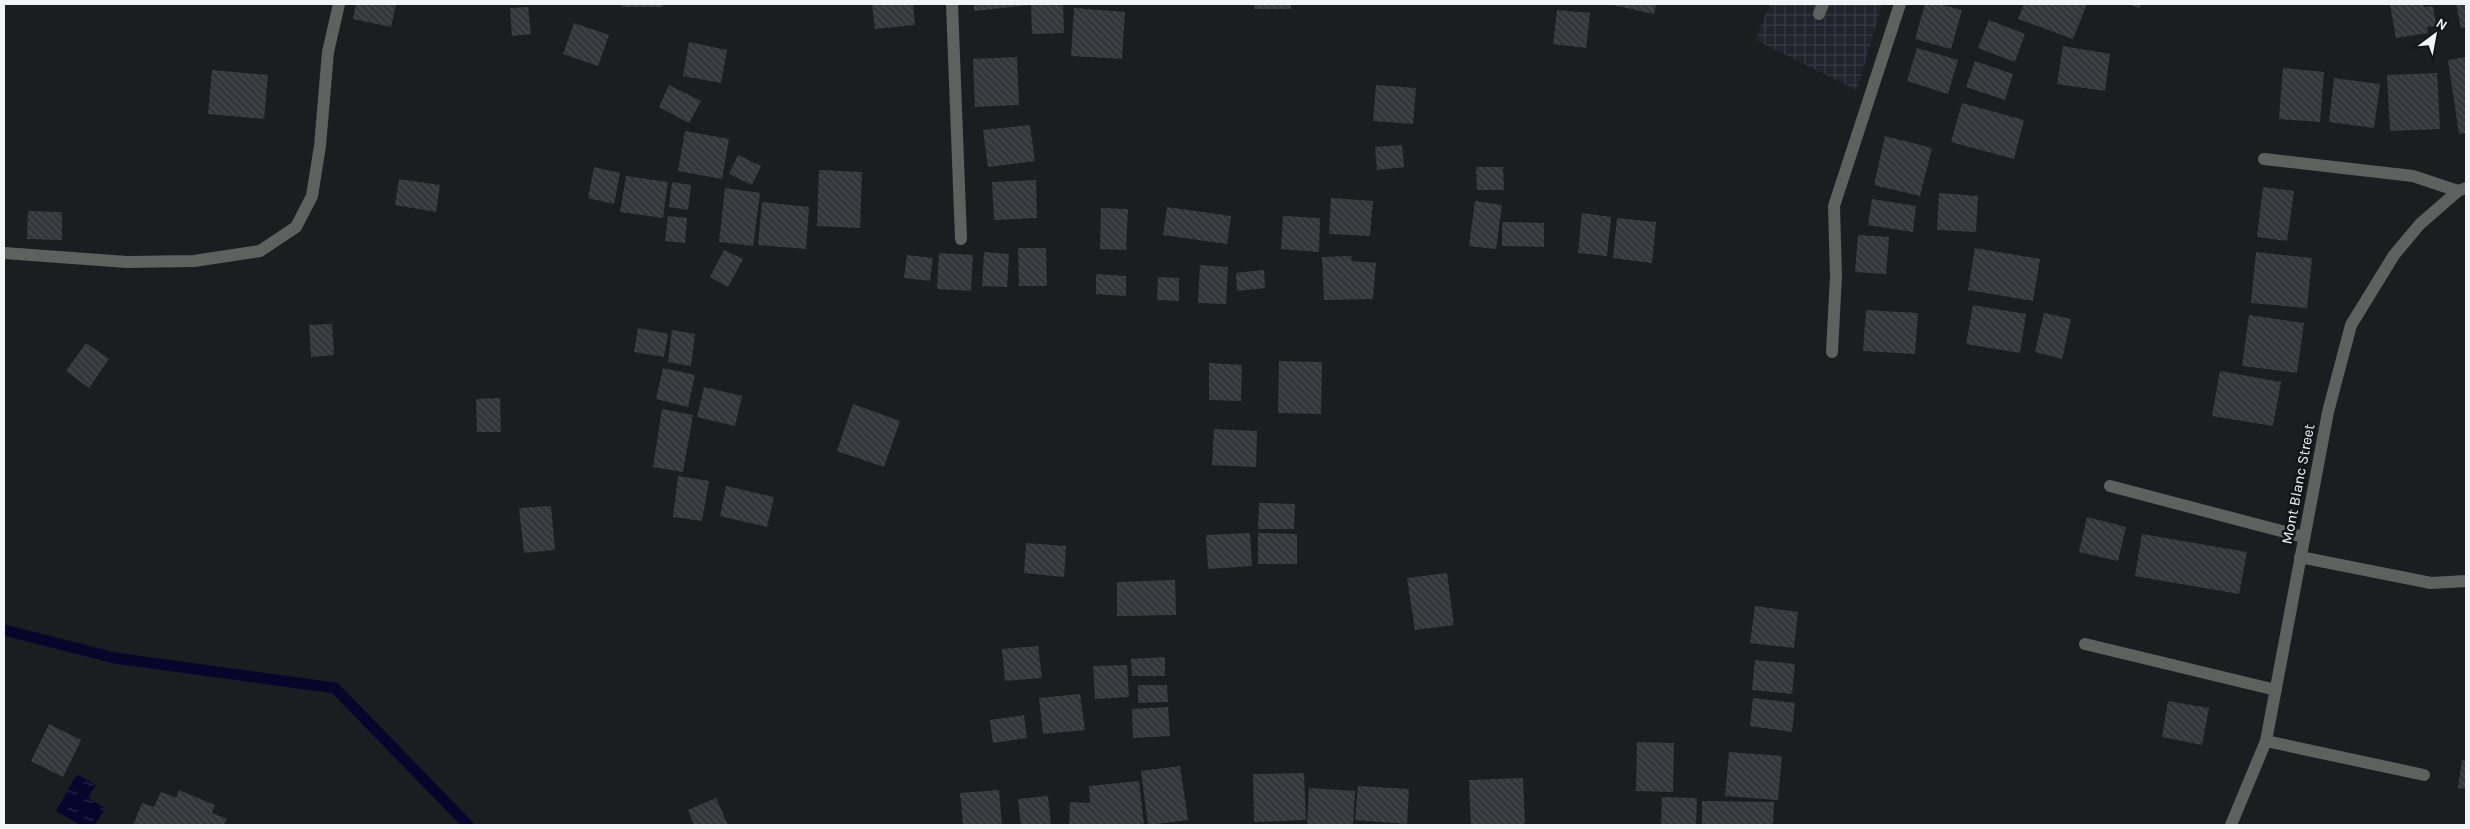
<svg xmlns="http://www.w3.org/2000/svg" width="2470" height="829" font-family="Karla,sans-serif">
	<style>
		.industrial { fill: url(#industrial-grid) }
		.water { fill: url(#water-ripples) }
		.lines { fill: none; stroke-linecap: round; stroke-linejoin: round }
		.stream { stroke: #08042b; stroke-width: 11 }
		.building { fill: url(#building-back-hatch) }
		.minor { stroke: #5f615e; stroke-width: 12 }
		.labels { text-anchor: middle; stroke-width: 5; stroke-linejoin: round; paint-order: stroke }
		.street-label { font-size: 15px; fill: #f3f4f7; stroke: #131418 }
	</style>
	<defs>
		<pattern id="industrial-grid" width="8" height="8" patternUnits="userSpaceOnUse" patternTransform="scale(1.25)"><rect width="8" height="8" fill="#22232d"/><path d="M0 4h8M4 0v8" fill="none" stroke="#383942"/></pattern>
		<pattern id="water-ripples" width="26" height="14" patternUnits="userSpaceOnUse" patternTransform="scale(1.25)"><rect width="26" height="14" fill="#08042b"/><path d="M2 4q2-2 4 0t4 0M15 11q2-2 4 0t4 0" fill="none" stroke="#2c294a"/></pattern>
		<pattern id="building-back-hatch" width="6" height="6" patternUnits="userSpaceOnUse" patternTransform="scale(1.25)"><rect width="6" height="6" fill="#35363b"/><path d="M-1 5l2 2M0 0l6 6M5-1l2 2" fill="none" stroke="#494a4e"/></pattern>
	</defs>
	<rect width="100%" height="100%" fill="#1c1d21"/>
	<path class="industrial" d="M1770 4H1882L1857 90 1755 40Z"/>
	<path class="water" d="M77 774 96 785 88 798 105 808 95 825H80L56 811Z"/>
	<g class="lines">
		<path class="stream" d="M4 630 115 658 335 688 468 825"/>
	</g>
	<path class="building" d="M356 4H396L391 27 353 19Z
		M622 4H663V7H622Z
		M872 4H913L915 25 875 29Z
		M974 4H1063L1064 33 1032 34 1031 5 974 11Z
		M1254 4H1291V9H1254Z
		M1608 4H1656L1654 14Z
		M1925 4H1939L1962 10 1951 49 1915 39Z
		M2024 4H2087L2073 39 2018 19Z
		M2126 4H2141L2140 8Z
		M2390 4H2423L2424 7 2433 6 2436 26 2427 27 2428 33 2396 38Z
		M2456 4H2466V27L2461 28Z
		M528 7 531 34 512 36 510 8Z
		M1074 8 1125 12 1122 59 1071 56Z
		M1557 10 1590 13 1586 48 1553 44Z
		M1989 20 2025 34 2015 62 1978 48Z
		M574 23 609 35 598 66 563 54Z
		M689 42 727 50 721 83 683 76Z
		M2063 46 2110 54 2105 91 2057 84Z
		M1917 48 1958 60 1948 94 1907 81Z
		M1017 57 1019 105 975 107 973 59Z
		M2466 57V133L2459 134 2448 60Z
		M1975 61 2013 74 2005 100 1966 87Z
		M2283 68 2324 72 2320 122 2279 119Z
		M212 70 268 75 264 119 208 114Z
		M2437 73 2440 129 2390 131 2387 75Z
		M2334 78 2380 84 2374 128 2329 122Z
		M669 85 701 101 689 123 659 107Z
		M1376 85 1416 88 1413 124 1373 121Z
		M1962 103 2024 120 2014 159 1951 142Z
		M1030 125 1035 161 988 167 983 130Z
		M685 131 729 139 722 179 678 171Z
		M1885 136 1932 148 1920 196 1874 185Z
		M1402 145 1404 167 1377 170 1375 147Z
		M738 155 761 166 752 185 729 174Z
		M594 167 620 173 614 204 588 198Z
		M1476 167H1503L1504 190H1477Z
		M819 170 862 172 860 228 817 226Z
		M626 176 668 182 663 218 620 212Z
		M399 179 440 185 436 212 395 205Z
		M1036 180 1037 218 994 220 992 182Z
		M672 182 691 185 688 210 669 207Z
		M2263 187 2294 191 2287 241 2257 237Z
		M725 188 760 193 753 246 719 242Z
		M1939 193 1978 196 1976 232 1937 230Z
		M1331 198 1373 201 1370 236 1329 234Z
		M1872 199 1916 206 1913 232 1868 225Z
		M1475 201 1502 205 1496 249 1469 246Z
		M762 202 809 207 806 249 758 245Z
		M1167 207 1231 216 1227 244 1163 235Z
		M1101 208 1128 209 1126 250 1100 249Z
		M28 211 62 212V240L27 239Z
		M1582 213 1611 217 1607 256 1578 253Z
		M668 216 687 218 685 243 665 241Z
		M1283 216 1320 218 1319 252 1281 249Z
		M1617 218 1656 222 1652 263 1613 258Z
		M1502 222 1544 223V247L1502 246Z
		M1858 235 1889 237 1886 274 1855 272Z
		M1018 248H1046L1047 286H1019Z
		M1975 248 2040 259 2033 301 1968 290Z
		M724 250 743 259 728 287 710 277Z
		M984 252 1009 254 1007 287 982 286Z
		M2256 252 2312 258 2307 308 2251 303Z
		M939 253 973 255 971 291 937 289Z
		M907 255 933 258 930 281 904 278Z
		M1351 256 1352 261 1376 263 1373 299 1324 300 1322 257Z
		M1200 265 1228 267 1226 304 1198 303Z
		M1264 270 1265 288 1237 291 1236 273Z
		M1096 274 1126 276V296L1096 294Z
		M1158 277 1179 278V301L1157 300Z
		M1973 305 2026 314 2020 353 1966 344Z
		M1866 310 1918 313 1915 354 1863 351Z
		M2044 313 2071 319 2062 359 2035 352Z
		M2249 315 2304 323 2297 373 2242 366Z
		M332 324 334 355 311 357 309 325Z
		M638 328 668 334 664 357 634 352Z
		M672 330 695 334 691 366 668 362Z
		M86 343 109 359 89 388 66 371Z
		M1279 361 1322 362 1321 414 1278 413Z
		M1209 363 1242 365 1241 401 1209 400Z
		M663 368 695 375 688 407 656 399Z
		M2220 371 2281 382 2273 426 2212 416Z
		M704 387 742 396 735 426 697 417Z
		M500 398 501 432H477L476 399Z
		M853 404 900 421 884 467 837 451Z
		M662 409 693 415 683 472 653 467Z
		M1214 429 1257 431 1256 467 1212 465Z
		M678 476 709 481 702 521 673 517Z
		M726 486 774 497 767 527 720 516Z
		M1259 503 1295 504 1294 529H1258Z
		M551 506 555 550 524 553 519 508Z
		M2087 517 2126 527 2118 561 2079 552Z
		M1250 533 1252 566 1208 569 1206 535Z
		M1258 533 1297 534V564H1258Z
		M2142 534 2247 552 2239 594 2135 576Z
		M1026 543 1066 546 1064 577 1024 573Z
		M1447 573 1454 625 1415 630 1407 578Z
		M1175 580 1176 615 1117 616V582Z
		M1755 606 1798 612 1794 648 1750 643Z
		M1038 646 1042 678 1005 681 1002 649Z
		M1165 657V676H1132L1131 659Z
		M1755 660 1795 664 1792 694 1752 690Z
		M1127 665 1129 697 1095 699 1093 666Z
		M1138 685H1167L1168 702 1138 703Z
		M1080 694 1085 730 1043 734 1039 698Z
		M1753 698 1795 703 1792 732 1750 726Z
		M2168 701 2209 708 2202 745 2162 737Z
		M1168 707 1170 736 1133 738 1132 709Z
		M1024 715 1027 738 993 743 990 720Z
		M49 724 81 740 63 777 31 761Z
		M1637 742 1674 743 1673 792 1636 791Z
		M1729 752 1782 756 1778 800 1725 796Z
		M2462 760 2466 761V789L2458 788Z
		M1180 766 1188 820 1148 825 1141 771Z
		M1304 773 1306 820 1254 822 1253 774Z
		M1523 778 1525 825H1471L1469 780Z
		M1139 781 1144 825H1069L1070 802 1090 803 1089 786Z
		M1358 786 1409 789 1407 824 1355 820Z
		M1309 788 1355 791 1353 825H1307Z
		M179 790 215 805 212 813 227 819 224 825H133L142 803 154 807 161 792 176 798Z
		M999 790 1002 825H963L960 793Z
		M1048 796 1051 825H1021L1018 799Z
		M1662 797 1697 798 1696 825H1661Z
		M716 798 728 825H694L688 810Z
		M1702 801 1774 802 1773 825H1702Z"/>
	<g class="lines">
		<path class="minor" d="M952 4 961 239
			M1819 14 1823 4
			M2264 159 2413 176 2458 191
			M4 253 127 262 194 261 260 251 296 227 312 196 320 146 328 52 339 4
			M1832 352 1836 276 1834 206 1900 4
			M2110 486 2304 537
			M2300 557 2431 583 2466 581
			M2085 644 2276 690
			M2266 741 2424 775
			M2231 825 2266 741 2328 412 2351 325 2394 255 2420 224 2458 191 2466 188"/>
	</g>
	<g class="labels">
		<g class="street-label">
			<text transform="translate(2298 484) rotate(-79)" y="5">Mont Blanc Street</text>
		</g>
	</g>
	<rect width="2470" height="829" fill="none" stroke="#f3f4f7" stroke-width="10"/>
	<g transform="translate(2435 35) rotate(32)" stroke="#131418" stroke-width="4" paint-order="stroke">
	<path d="M0-4L9 19L0 12L-9 19Z" fill="#f3f4f7"/>
	<text y="-8" font-size="14" font-weight="bold" text-anchor="middle" fill="#f3f4f7">N</text>
	</g>
</svg>
